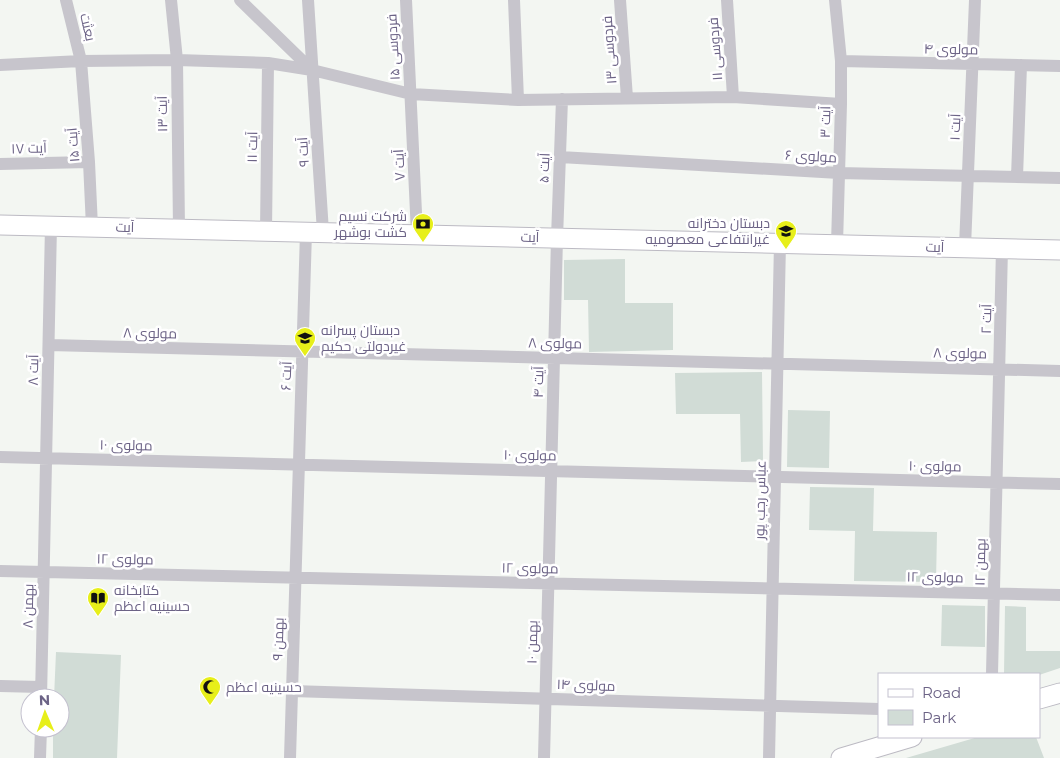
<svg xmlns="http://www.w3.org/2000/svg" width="1060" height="758" font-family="Montserrat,Cairo,sans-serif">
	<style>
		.green { fill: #d1dcd6 }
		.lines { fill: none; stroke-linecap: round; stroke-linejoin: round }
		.secondary-casing { stroke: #bcbac3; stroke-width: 21 }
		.street { stroke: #c7c5cc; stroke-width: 12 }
		.secondary { stroke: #fff; stroke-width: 19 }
		.labels { text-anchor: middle; stroke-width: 5; stroke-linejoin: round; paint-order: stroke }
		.street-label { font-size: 14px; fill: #6c6386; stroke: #fff }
		.poi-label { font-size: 14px; fill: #6c6386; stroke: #fff; text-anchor: start }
	</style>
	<rect width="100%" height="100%" fill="#f3f6f2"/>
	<path class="green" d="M625 259V303H673V350L589 352 588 300H564V260Z
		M762 372 763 461 741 462 740 414H676L675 373Z
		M788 410 830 411 829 468 787 467Z
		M810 487 874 488 873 531 937 532 936 582 854 581 855 531 809 530Z
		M942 605 985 606V647L941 646Z
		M1005 606 1026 607V651H1060V668L1039 675 1004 674Z
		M56 652 121 655 117 758H53V728H60V698H54Z
		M978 737H1036L1044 758H906Z"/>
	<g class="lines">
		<g class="secondary-casing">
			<path id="secondary" d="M0 225 1060 250
				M1039 699 1060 693
				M841 758 912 737"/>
		</g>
		<path class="street" d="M66 0 81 61 89 162 92 227
			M171 0 177 60 179 229
			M240 0 312 70
			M308 0 323 232
			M406 0 417 234
			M514 0 518 100
			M620 0 627 98
			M727 0 733 97
			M835 0 841 61V104L837 244
			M841 61 1060 66
			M0 65 81 61 177 60 268 63 312 70 411 94 518 100 733 97 841 104
			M560 157 839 173 1060 178
			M0 164 89 162
			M1017 177 1021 65
			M266 231 268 63
			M965 247 975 0
			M49 345 1060 371
			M0 457 1060 484
			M0 571 1060 595
			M992 674 1002 248
			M0 686 41 687
			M292 691 879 709
			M41 698 51 226
			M40 758 41 728
			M290 758 306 232
			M544 758 557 238 562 99
			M769 758 780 243"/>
		<use href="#secondary" class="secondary"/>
	</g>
	<defs>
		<g id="bank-pin" transform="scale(1.125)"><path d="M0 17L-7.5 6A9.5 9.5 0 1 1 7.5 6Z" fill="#e7ef1a" stroke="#fff"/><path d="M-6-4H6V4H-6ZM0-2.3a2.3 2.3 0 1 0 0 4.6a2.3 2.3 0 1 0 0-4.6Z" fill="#111"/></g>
		<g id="school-pin" transform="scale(1.125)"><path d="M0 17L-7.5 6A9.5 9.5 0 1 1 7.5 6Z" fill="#e7ef1a" stroke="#fff"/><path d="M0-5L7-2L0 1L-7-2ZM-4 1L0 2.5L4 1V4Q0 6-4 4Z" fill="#111"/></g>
		<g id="library-pin" transform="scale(1.125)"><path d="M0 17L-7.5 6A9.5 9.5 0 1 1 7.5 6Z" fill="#e7ef1a" stroke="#fff"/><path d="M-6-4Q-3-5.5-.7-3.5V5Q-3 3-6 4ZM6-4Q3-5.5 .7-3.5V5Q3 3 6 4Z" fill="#111"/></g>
		<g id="mosque-pin" transform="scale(1.125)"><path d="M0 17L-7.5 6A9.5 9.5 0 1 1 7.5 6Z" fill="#e7ef1a" stroke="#fff"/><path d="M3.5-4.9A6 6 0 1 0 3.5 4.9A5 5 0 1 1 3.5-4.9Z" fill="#111"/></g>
	</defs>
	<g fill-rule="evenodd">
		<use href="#bank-pin" x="423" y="224"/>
		<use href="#school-pin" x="786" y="231"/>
		<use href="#school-pin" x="305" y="338"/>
		<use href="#library-pin" x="98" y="598"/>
		<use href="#mosque-pin" x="210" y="687"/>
	</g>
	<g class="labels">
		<g class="street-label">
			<text transform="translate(88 27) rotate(77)" y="5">بعثت</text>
			<text transform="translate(393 47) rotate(-93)" y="5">فردوسی ۱۵</text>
			<text transform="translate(715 49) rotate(-94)" y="5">فردوسی ۱۱</text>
			<text transform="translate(951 49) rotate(1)" y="5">مولوی ۴</text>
			<text transform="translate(609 50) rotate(-94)" y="5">فردوسی ۱۳</text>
			<text transform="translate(162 114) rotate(-91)" y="5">آیت ۱۳</text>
			<text transform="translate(825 122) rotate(-89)" y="5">آیت ۳</text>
			<text transform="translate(955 127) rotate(-88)" y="5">آیت ۱</text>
			<text transform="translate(73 145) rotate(-95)" y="5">آیت ۱۵</text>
			<text transform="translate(252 147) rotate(-89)" y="5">آیت ۱۱</text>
			<text transform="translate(29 148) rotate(-2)" y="5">آیت ۱۷</text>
			<text transform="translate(303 152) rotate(-94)" y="5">آیت ۹</text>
			<text transform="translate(811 156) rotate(3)" y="5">مولوی ۶</text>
			<text transform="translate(399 165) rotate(-93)" y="5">آیت ۷</text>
			<text transform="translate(544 168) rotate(-88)" y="5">آیت ۵</text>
			<text transform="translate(125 227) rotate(1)" y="5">آیت</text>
			<text transform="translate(530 237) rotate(1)" y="5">آیت</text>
			<text transform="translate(935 247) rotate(1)" y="5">آیت</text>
			<text transform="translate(986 319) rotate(-89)" y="5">آیت ۲</text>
			<text transform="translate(150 333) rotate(1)" y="5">مولوی ۸</text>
			<text transform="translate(555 343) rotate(1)" y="5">مولوی ۸</text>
			<text transform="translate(960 353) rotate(1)" y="5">مولوی ۸</text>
			<text transform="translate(33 370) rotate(-89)" y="5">آیت ۸</text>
			<text transform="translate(286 376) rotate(-88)" y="5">آیت ۶</text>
			<text transform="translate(538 382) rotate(-89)" y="5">آیت ۴</text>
			<text transform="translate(126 445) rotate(1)" y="5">مولوی ۱۰</text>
			<text transform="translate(530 455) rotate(1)" y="5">مولوی ۱۰</text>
			<text transform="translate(935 466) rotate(1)" y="5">مولوی ۱۰</text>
			<text transform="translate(760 500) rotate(-89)" y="5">عباس رجب پور</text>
			<text transform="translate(125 559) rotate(1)" y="5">مولوی ۱۲</text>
			<text transform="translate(980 562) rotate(-89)" y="5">بهمن ۱۲</text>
			<text transform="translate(530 568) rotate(1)" y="5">مولوی ۱۲</text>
			<text transform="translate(935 577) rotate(1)" y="5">مولوی ۱۲</text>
			<text transform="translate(28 606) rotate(-89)" y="5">بهمن ۸</text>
			<text transform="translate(278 639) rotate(-88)" y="5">بهمن ۹</text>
			<text transform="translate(532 642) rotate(-89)" y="5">بهمن ۱۰</text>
			<text transform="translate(586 685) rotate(2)" y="5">مولوی ۱۴</text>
		</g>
		<g class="poi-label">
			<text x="407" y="221" text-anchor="end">شرکت نسیم<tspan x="407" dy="16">کشت بوشهر</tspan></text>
			<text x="770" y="228" text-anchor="end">دبستان دخترانه<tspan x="770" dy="16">غیرانتفاعی معصومیه</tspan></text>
			<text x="321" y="335">دبستان پسرانه<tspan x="321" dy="16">غیردولتی حکیم</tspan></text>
			<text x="114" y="595">کتابخانه<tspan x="114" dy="16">حسینیه اعظم</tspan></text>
			<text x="226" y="692">حسینیه اعظم</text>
		</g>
	</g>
	<rect x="878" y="673" width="162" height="65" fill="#ffffff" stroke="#c4c1cf"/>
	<rect x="888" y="689" width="25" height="8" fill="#ffffff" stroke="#c4c1cf"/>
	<text x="922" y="698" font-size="15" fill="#6c6386">Road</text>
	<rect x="888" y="710" width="25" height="15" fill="#d1dcd6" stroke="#c4c1cf"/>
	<text x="922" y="723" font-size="15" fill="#6c6386">Park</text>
	<g transform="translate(45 713) rotate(358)"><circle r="24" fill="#ffffff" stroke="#c4c1cf"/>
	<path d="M0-4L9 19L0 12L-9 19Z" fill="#e7ef1a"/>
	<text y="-8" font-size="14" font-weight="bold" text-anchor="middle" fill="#6c6386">N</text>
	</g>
</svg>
